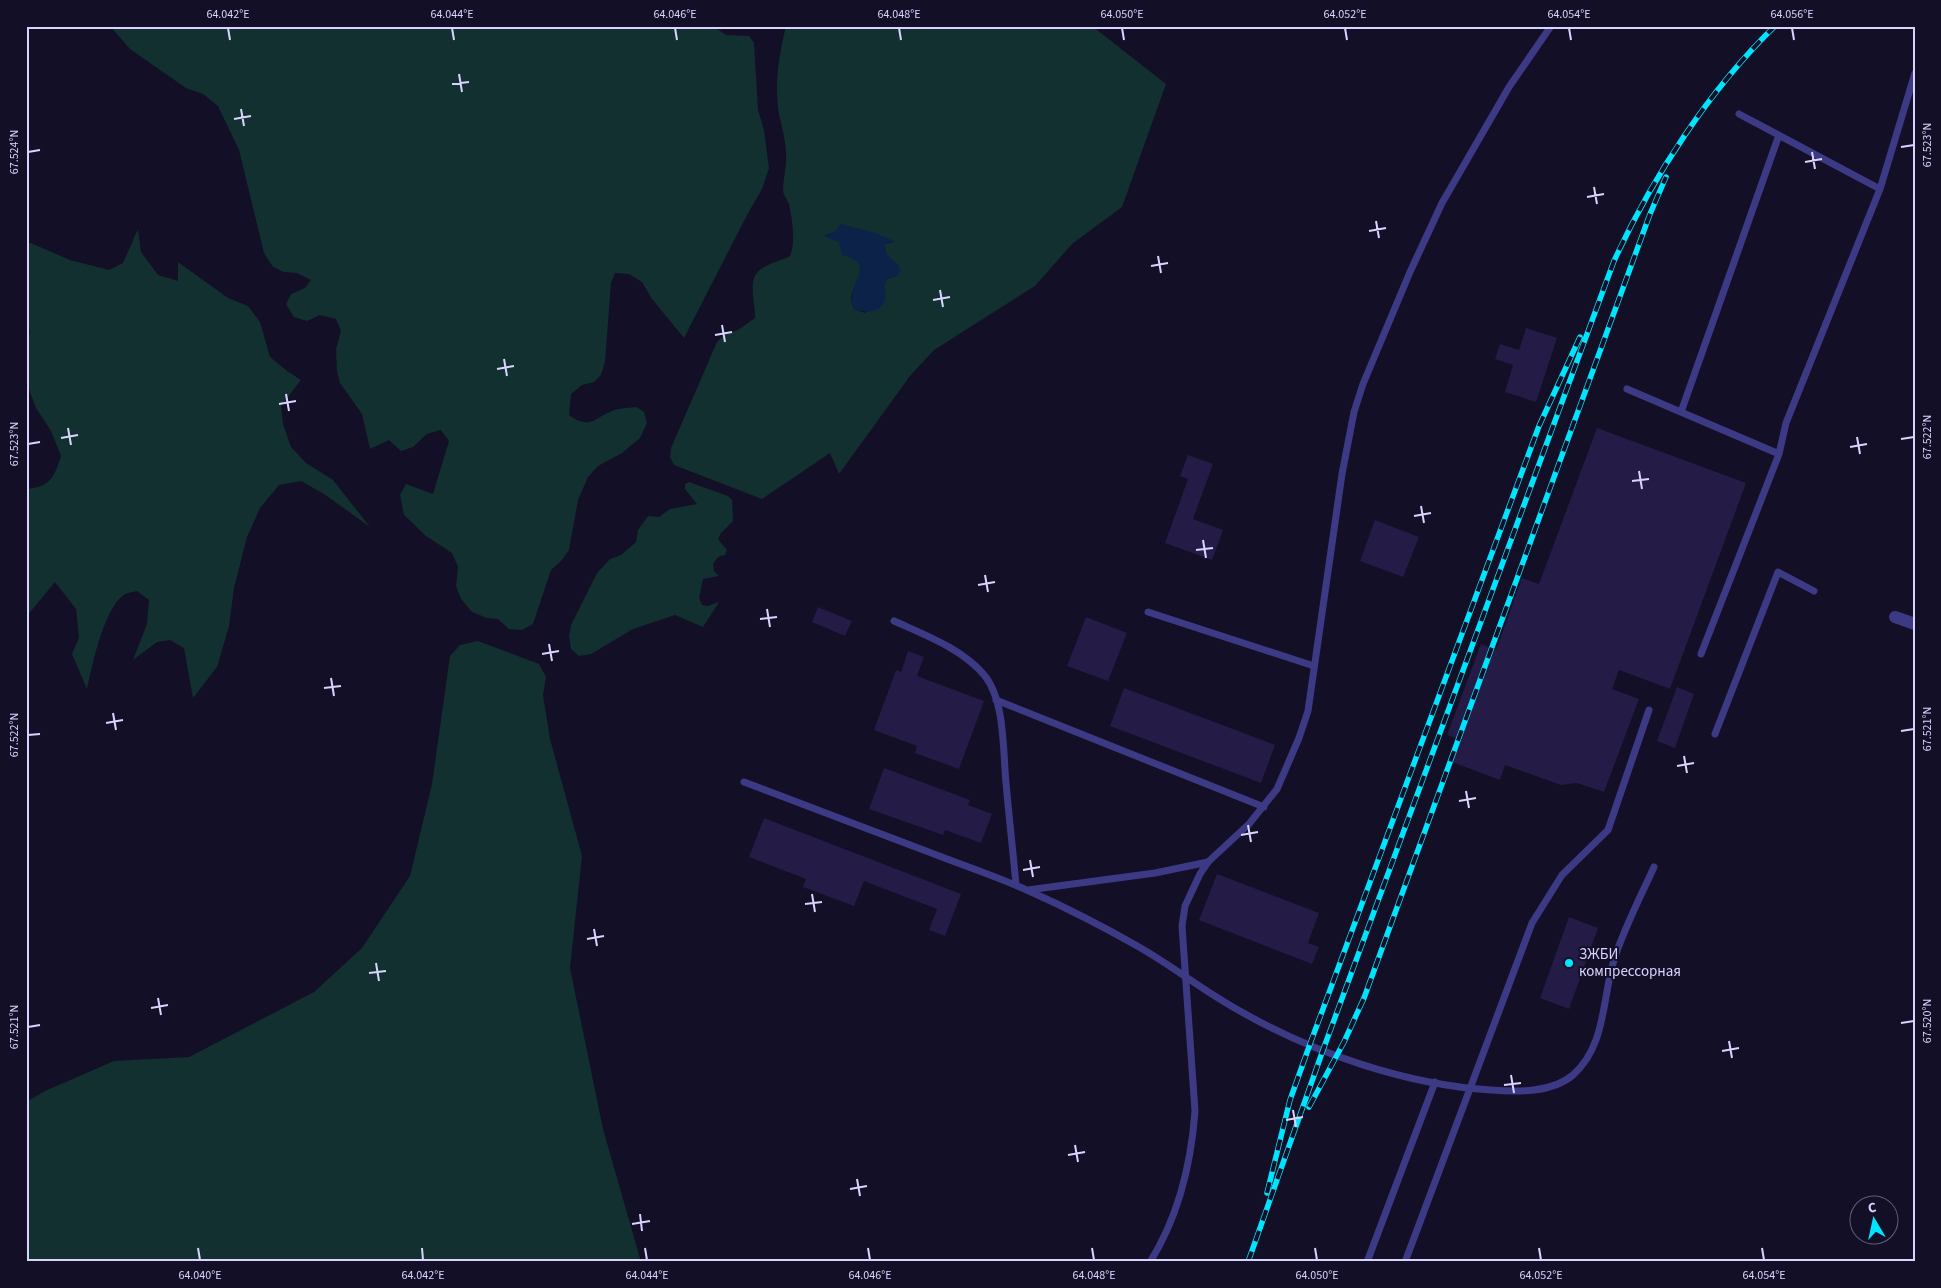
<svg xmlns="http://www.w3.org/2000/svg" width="1941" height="1288" font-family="'Source Sans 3',sans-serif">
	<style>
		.green { fill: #12302f; fill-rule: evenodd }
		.water { fill: #0c2248 }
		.building { fill: #241b47 }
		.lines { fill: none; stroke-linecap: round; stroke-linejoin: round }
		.service { stroke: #3d3a85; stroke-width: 7 }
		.tertiary { stroke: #3d3a85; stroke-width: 12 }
		.rail-casing { stroke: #00e5ff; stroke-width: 5.5 }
		.rail { stroke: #130f26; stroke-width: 4; stroke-dasharray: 11; stroke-linecap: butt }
		.ticks { fill: none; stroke: #d9d4ff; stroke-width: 2 }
		.poi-dot { fill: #00e5ff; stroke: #130f26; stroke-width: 2 }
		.labels { text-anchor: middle; stroke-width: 4; stroke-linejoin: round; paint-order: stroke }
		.poi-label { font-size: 15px; fill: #d9d4ff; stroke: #130f26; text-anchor: start }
		.neatline { fill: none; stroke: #d9d4ff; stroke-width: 2 }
		.ticks-label { font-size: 12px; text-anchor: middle; fill: #d9d4ff }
	</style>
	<rect width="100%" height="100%" fill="#130f26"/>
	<path class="green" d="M110 26H713L726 35 749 36 754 43 758 110 764 130 769 168 762 189 747 215 684 338 652 299 642 282 629 274 615 273 611 283 605 362 601 375 594 382 582 385 571 394 569 415C591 430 592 419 612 411 619 408 628 408 636 407L644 412 647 423 640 438 622 453 598 466 588 477 578 500 569 550 562 560 551 570 533 624 522 630 509 629 498 619 487 618 472 612 461 599 456 586 458 567 452 553 426 536 404 515 400 495 406 484 433 494 449 441 441 430 427 434 413 447 401 451 389 440 370 449 362 414 340 383 337 371 336 349 341 331 336 319 320 315 307 321 294 317 286 304 291 294 305 288 311 280 297 273 284 272 273 267 264 253 239 150 218 106 203 94 186 88 130 49Z
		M786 26H1092L1166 84 1122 207 1072 244 1035 286 934 350 910 376 839 474 830 453 762 499 674 465 670 457 671 448 717 342 725 334 738 330 755 318C756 304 746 279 761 269 769 263 781 261 790 256 796 243 792 218 789 204 787 199 783 195 783 190 783 178 787 167 786 155 786 141 782 128 779 114 774 84 779 55 786 26ZM838 229 893 242 885 244C884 255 889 259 898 265V275L886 280 884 286 885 293 865 313 854 309C846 292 857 288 860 273 863 263 847 247 839 242 835 239 829 237 825 235L834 233Z
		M138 229 141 252 158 275 178 281V262L228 298 248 306 260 322 270 357 287 371 301 380 281 406 283 424 291 447 306 463 333 480 370 527 324 494 301 481 279 485 260 508 247 537 234 588 229 626 217 667 193 698 184 648 170 640 157 642 133 660 147 624 149 600 137 591C133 592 128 593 125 594 104 607 92 666 87 689L72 654 79 638 76 609 55 582 26 617V489C50 487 54 478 61 456L51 431 36 408 28 387 26 354 30 329 26 331V241L70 260 109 270 123 263Z
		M689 482 728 496 732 500 733 521 721 533 718 539 727 550 725 555 718 557 713 564 714 571 719 576 703 579 699 598 702 605 708 606 719 602 703 627 675 615 633 629 591 654 579 656 571 649 569 636 571 625 597 573 610 559 621 555 636 542 638 530 648 516 659 517 670 509 697 504 685 489V484Z
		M478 641 539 664 546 677 543 695 550 739 582 856 570 968 603 1129 641 1262H26V1102L45 1091 114 1061 189 1057 314 992 362 948 410 876 432 784 450 656 460 645Z"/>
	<path class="water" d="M841 224 875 233 894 241 885 244C884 258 895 259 901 270L898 275 886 280C883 287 887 293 885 300 880 314 866 313 854 309 842 285 881 265 842 255L839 242 824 236 834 233Z"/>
	<path class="building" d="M1526 328 1557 338 1536 402 1505 392 1513 365 1495 359 1500 344 1519 350Z
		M1597 428 1746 483 1670 689 1619 670 1612 689 1639 699 1604 792 1577 783 1561 785 1505 765 1500 780 1452 762 1461 740 1447 735 1481 644 1496 650 1522 578 1539 584Z
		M1188 455 1213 464 1193 519 1223 530 1212 560 1165 543 1188 479 1180 476Z
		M1375 520 1419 537 1403 577 1360 561Z
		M818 607 852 621 845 636 812 622Z
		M1086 617 1127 633 1108 681 1067 666Z
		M908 651 924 657 917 676 984 701 959 769 915 753 917 746 874 730 896 670 901 672Z
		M1677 687 1694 694 1675 748 1657 741Z
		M1124 688 1275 745 1261 783 1110 726Z
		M884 768 970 800 968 805 992 814 981 843 945 830 943 835 869 809Z
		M764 818 961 894 945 936 929 930 937 909 864 881 854 906 803 887 806 879 749 857Z
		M1217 874 1319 913 1308 943 1319 947 1312 964 1199 920Z
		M1569 917 1598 928 1569 1009 1540 998Z"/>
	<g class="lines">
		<path class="service" d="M1739 114 1880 189
			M1627 389 1779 454
			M1681 412 1779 135
			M1148 612 1314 666
			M894 621C925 635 963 649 985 676 1005 701 1003 752 1006 783 1009 817 1013 851 1016 885
			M1701 654 1779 454 1786 423 1880 189 1915 73
			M996 700 1264 807
			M1715 734 1778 572 1814 591
			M744 782C807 806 871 830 934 854 965 866 998 877 1029 891 1067 908 1104 927 1139 947 1174 967 1205 992 1240 1011 1313 1053 1407 1085 1491 1090 1517 1092 1552 1093 1573 1075 1606 1046 1602 999 1614 960 1624 928 1640 898 1654 867
			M1028 890 1155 873 1208 862
			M1150 1262C1179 1216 1191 1165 1195 1111L1182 926 1185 906 1200 874 1208 862 1249 824 1277 789 1299 738 1308 711 1342 474 1354 412 1363 384 1410 272 1442 203 1509 87 1551 26
			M1367 1262 1435 1082
			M1405 1262 1532 923 1562 875 1608 830 1649 710"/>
		<path class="tertiary" d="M1895 617 1915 624"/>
		<g class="rail-casing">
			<path id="rail" d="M1309 1107 1344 1042 1364 998 1650 214 1666 177
				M1267 1193 1290 1100 1310 1044 1539 426 1580 337
				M1248 1262 1323 1050 1614 261C1652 178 1709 90 1775 26"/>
		</g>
		<use href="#rail" class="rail"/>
	</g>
	<path class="ticks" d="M228 28 230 40M452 28 454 40M675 28 677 40M899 28 901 40M1122 28 1124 40M1345 28 1347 40M1569 28 1571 40M1792 28 1794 40M459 74 462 92M452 84 469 82M241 109 244 126M234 119 251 116M1901 147 1914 145M28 152 40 150M1812 152 1815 169M1805 162 1822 159M1594 187 1597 204M1587 197 1604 194M1376 221 1379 238M1369 231 1386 228M1158 256 1161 273M1151 266 1168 263M940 290 943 307M933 300 950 297M722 325 725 342M715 335 732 332M504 359 507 376M497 369 514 366M286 394 289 411M279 404 296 401M68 428 71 445M1857 437 1860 454M61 438 78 435M1901 439 1914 437M28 444 40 442M1850 447 1867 444M1639 471 1642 489M1632 481 1649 479M1421 506 1424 523M1414 516 1431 513M1203 540 1206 558M1196 550 1213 548M985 575 988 592M978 585 995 582M767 609 770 627M760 619 777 617M549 644 552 661M542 654 559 651M331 678 334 696M324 688 341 686M113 713 116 730M106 723 123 720M1901 731 1914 729M28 735 40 734M1684 756 1687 773M1677 766 1694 763M1466 791 1469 808M1459 801 1476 798M1248 825 1251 842M1241 835 1258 832M1030 860 1033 877M1023 870 1040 867M812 894 815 912M805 904 822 902M594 929 597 946M587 939 604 936M376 963 379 981M369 973 386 971M158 998 161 1015M151 1008 168 1005M1901 1023 1914 1021M28 1027 40 1025M1729 1041 1732 1058M1722 1051 1739 1048M1511 1075 1514 1093M1504 1085 1521 1083M1293 1110 1296 1127M1286 1120 1303 1117M1075 1145 1078 1162M1068 1155 1085 1152M857 1179 860 1196M850 1189 867 1186M640 1214 642 1231M632 1224 650 1221M198 1248 200 1260M422 1248 423 1260M645 1248 647 1260M868 1248 870 1260M1092 1248 1094 1260M1315 1248 1317 1260M1539 1248 1541 1260M1762 1248 1764 1260"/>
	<circle class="poi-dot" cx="1569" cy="963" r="5"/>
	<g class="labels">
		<g class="poi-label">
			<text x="1579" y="959">ЗЖБИ<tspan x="1579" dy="17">компрессорная</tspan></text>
		</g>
	</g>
	<rect width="1941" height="1288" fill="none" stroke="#130f26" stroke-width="55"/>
	<g transform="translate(1874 1220) rotate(351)"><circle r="24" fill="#130f26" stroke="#625e7d"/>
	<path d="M0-4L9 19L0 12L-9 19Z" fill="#00e5ff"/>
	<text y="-8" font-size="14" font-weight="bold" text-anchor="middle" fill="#d9d4ff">С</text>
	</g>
	<rect x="28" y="28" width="1886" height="1232" class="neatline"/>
	<g class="ticks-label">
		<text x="228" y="18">64.042°E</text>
		<text x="452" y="18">64.044°E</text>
		<text x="675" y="18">64.046°E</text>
		<text x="899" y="18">64.048°E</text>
		<text x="1122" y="18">64.050°E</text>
		<text x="1345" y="18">64.052°E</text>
		<text x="1569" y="18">64.054°E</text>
		<text x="1792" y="18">64.056°E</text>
		<text transform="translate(1927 145) rotate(-90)" y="4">67.523°N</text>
		<text transform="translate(14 152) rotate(-90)" y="4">67.524°N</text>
		<text transform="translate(1927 437) rotate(-90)" y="4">67.522°N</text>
		<text transform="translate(14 444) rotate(-90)" y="4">67.523°N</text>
		<text transform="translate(1927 729) rotate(-90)" y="4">67.521°N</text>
		<text transform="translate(14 735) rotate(-90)" y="4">67.522°N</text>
		<text transform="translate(1927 1021) rotate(-90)" y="4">67.520°N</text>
		<text transform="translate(14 1027) rotate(-90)" y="4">67.521°N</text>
		<text x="200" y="1279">64.040°E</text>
		<text x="423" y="1279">64.042°E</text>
		<text x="647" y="1279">64.044°E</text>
		<text x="870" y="1279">64.046°E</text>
		<text x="1094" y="1279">64.048°E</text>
		<text x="1317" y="1279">64.050°E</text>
		<text x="1541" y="1279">64.052°E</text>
		<text x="1764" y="1279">64.054°E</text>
	</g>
</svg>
